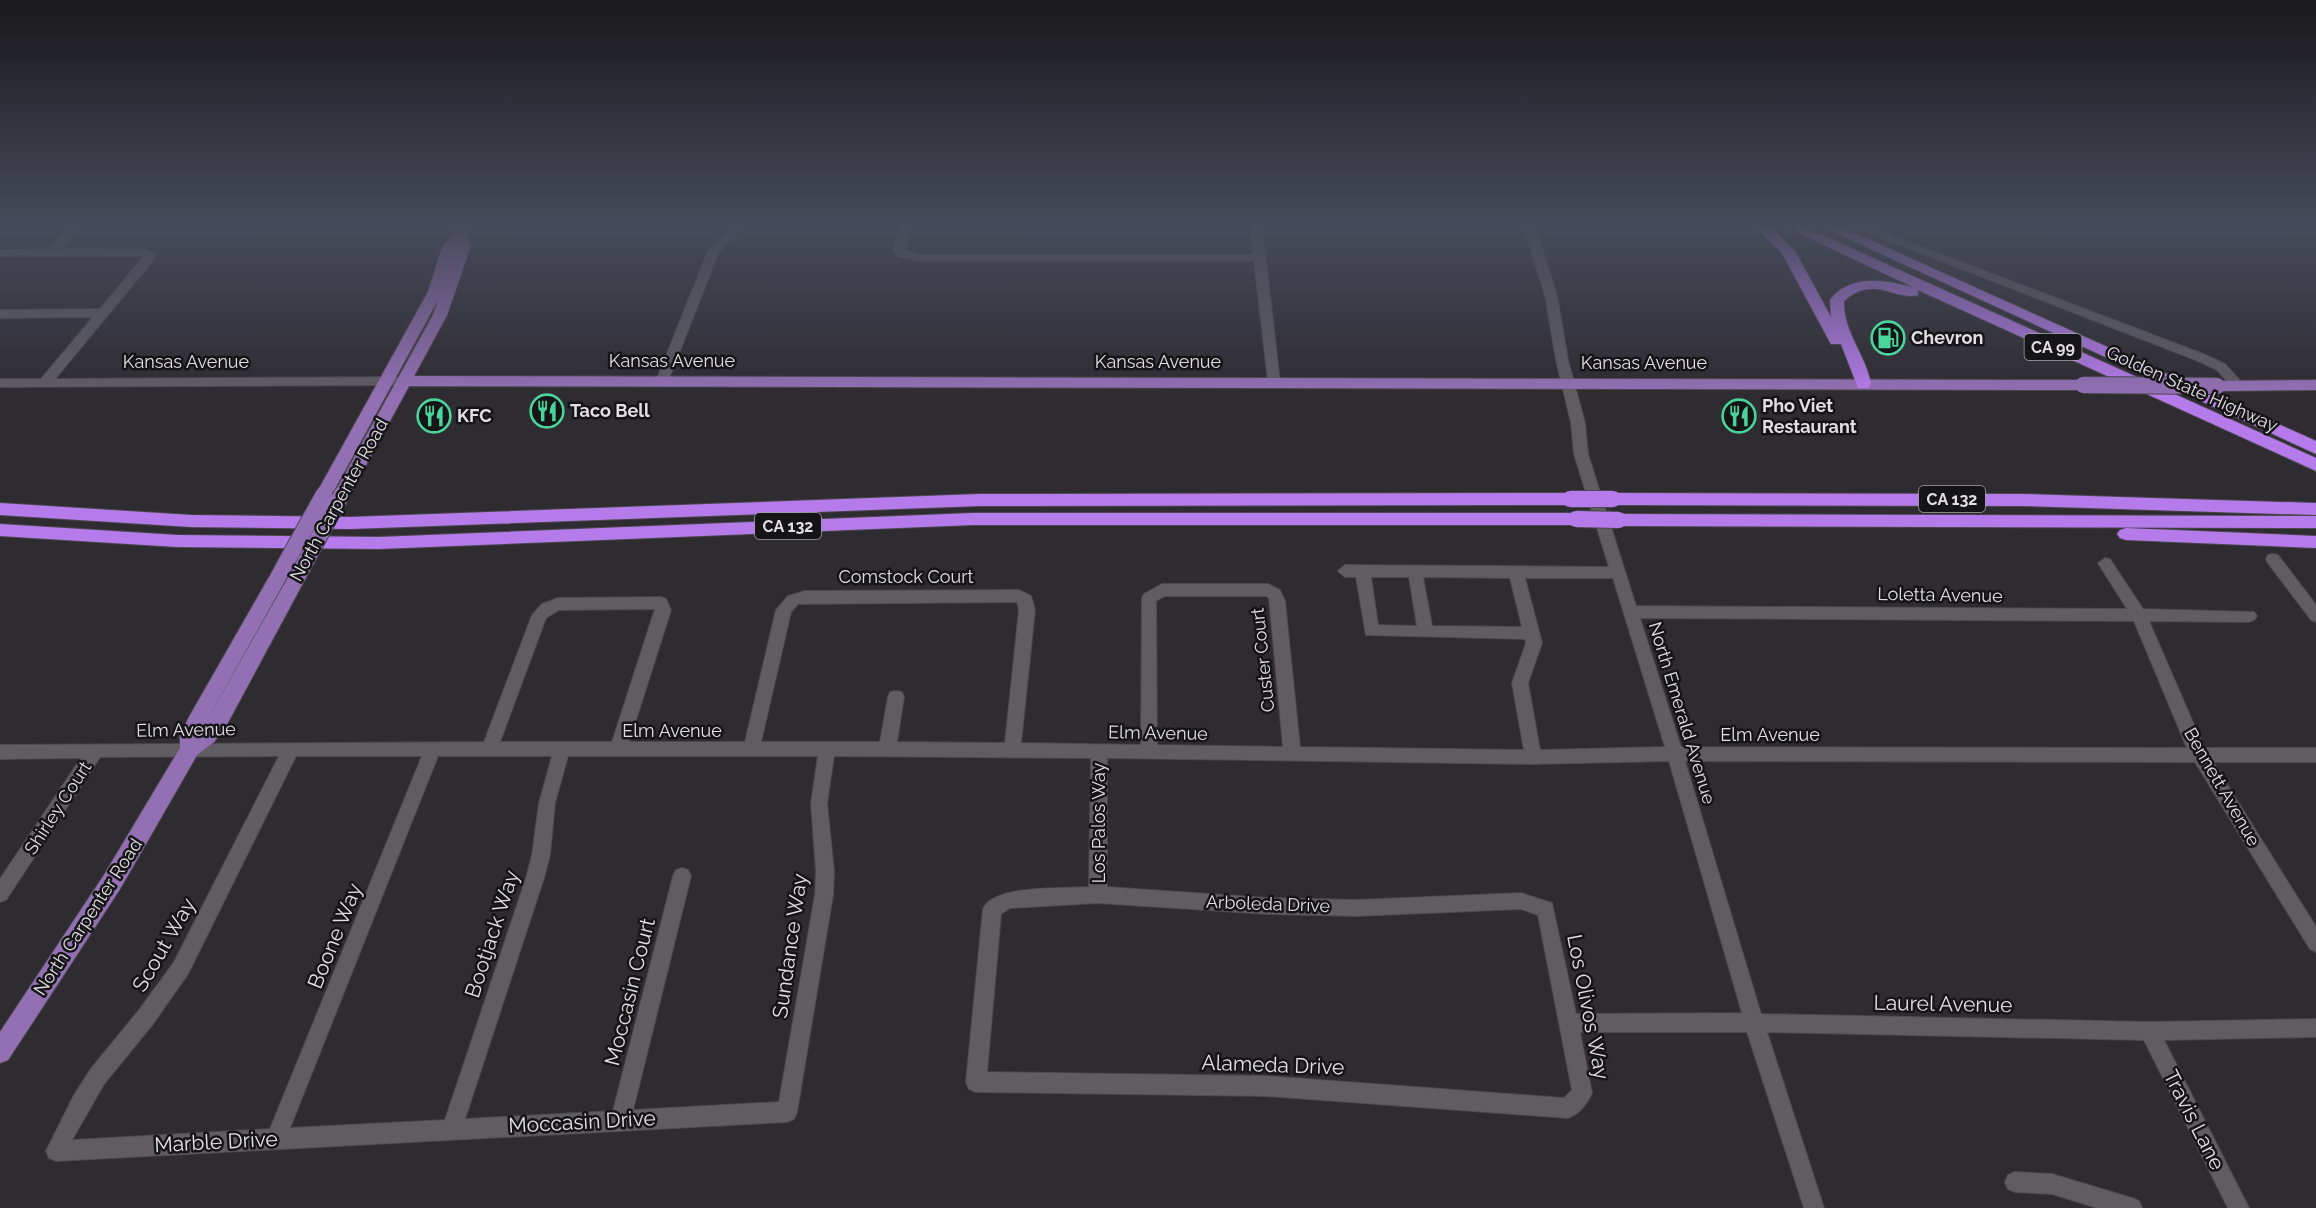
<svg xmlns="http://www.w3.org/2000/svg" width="2316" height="1208" font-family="Raleway,sans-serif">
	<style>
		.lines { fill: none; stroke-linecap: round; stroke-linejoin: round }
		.minor-casing { stroke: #4b484e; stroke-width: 2 }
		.major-casing { stroke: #4b484e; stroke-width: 2 }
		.highway-casing { stroke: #4b484e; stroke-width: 2 }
		.minor { fill: #5f5c62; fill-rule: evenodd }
		.major { fill: #936fb4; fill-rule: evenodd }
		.highway { fill: #b57beb; fill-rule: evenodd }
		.major-bridge-casing { stroke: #4b484e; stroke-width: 18; stroke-linecap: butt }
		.highway-bridge-casing { stroke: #4b484e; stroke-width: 18; stroke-linecap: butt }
		.major-bridge { stroke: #936fb4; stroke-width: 16 }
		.highway-bridge { stroke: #b57beb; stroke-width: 16 }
		.labels { text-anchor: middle; stroke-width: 5; stroke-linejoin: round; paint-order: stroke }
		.shield { fill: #151417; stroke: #a4a2a6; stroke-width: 1.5 }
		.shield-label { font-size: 16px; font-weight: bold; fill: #e1dfe3 }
		.poi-label { font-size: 18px; font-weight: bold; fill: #e1dfe3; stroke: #151417; text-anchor: start }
		.street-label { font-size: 18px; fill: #e1dfe3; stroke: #151417 }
		.near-street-label { font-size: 21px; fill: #e1dfe3; stroke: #151417 }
	</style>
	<rect width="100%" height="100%" fill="#2e2b31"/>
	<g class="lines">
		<g class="minor-casing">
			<path id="minor" d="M70 226H82L61 249 142 248 156 254 151 263 55 379 404 377 410 381 404 385 0 387V379H41L93 317 0 318V310L100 309 144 256H0V250L48 249Z
				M733 226H745L719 252 668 381 667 384H657L656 381 708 251Z
				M900 226H912L905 250 919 255H1253L1250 226H1262L1280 382 1274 386 1268 382 1254 261H919L898 256 893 250Z
				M1523 226H1535L1557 295 1568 360 1585 423 1588 454 1636 606 2127 609 2098 563 2105 558 2110 559 2143 609 2254 612 2257 616 2254 620 2249 622 2149 621 2204 748H2316V762H2213L2316 927V952L2310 949 2195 762 1685 761 1761 1014 2149 1022 2316 1019V1037L2164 1040 2249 1208H2228L2144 1040 1767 1032 1824 1208H1804L1747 1032H1580L1592 1093C1587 1104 1579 1114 1568 1118L1266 1096 976 1092 969 1089 966 1082 983 909C994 884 1065 889 1089 887L1091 758 834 756 827 803 834 871 833 895 797 1112 794 1119 787 1122 56 1161 49 1158 46 1151 74 1095 90 1070 139 1010 174 962 279 756 100 757 6 900 0 902V879L81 758 0 759V745L484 742 532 615 542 604 558 598 661 597 666 599 671 610 629 742H745L776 610 788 596 805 591 1019 590 1031 596 1035 610 1021 743 1141 745 1142 598 1144 594 1162 584H1268L1280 590 1285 601 1300 747 1524 750 1512 683 1526 643 1525 639 1366 635 1356 577H1345L1338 571 1345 565 1609 567 1574 454 1571 423 1556 360 1545 295ZM1371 577H1409L1417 626 1378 625ZM1423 577 1510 578 1522 627 1432 626ZM1525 578H1613L1665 747 1540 750 1528 683 1542 643ZM1165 596H1266L1269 598 1283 747 1157 745 1156 601ZM1017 602 1019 610 1005 743 897 742 904 697 902 692 896 691 890 692 888 697 880 742H761L791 612 798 604ZM655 609 612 742H500L546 618 559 610ZM1640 618 2134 621 2187 748 1681 747ZM296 756H422L270 1129 72 1140 104 1084 153 1024 188 974ZM438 756H552L539 803 532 855 526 878 445 1120 290 1128ZM568 756H818L811 803 816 871 815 895 779 1102 633 1110 691 876 688 870 682 868 676 870 673 876 613 1111 465 1119 544 878 550 855 555 803ZM1107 758 1533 764 1669 761 1742 1013 1576 1014 1552 903 1521 893 1356 900 1268 898 1107 887ZM1098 903 1268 914 1356 916 1521 909 1538 915 1572 1090 1564 1098 1266 1076 987 1072 1001 914 1010 908Z
				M1851 226H1867L2206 355 2225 364 2245 386 2239 390 2234 389 2217 370 2198 361Z
				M2273 554 2278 555 2316 605V622L2311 620 2268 563 2266 559 2268 555Z
				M2015 1172 2052 1174 2132 1198 2139 1201 2142 1208H2097L2052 1194 2015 1192 2008 1189 2005 1182 2008 1175Z"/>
		</g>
		<g class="major-casing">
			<path id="major" d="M455 226H469L467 238 471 245 447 315 414 376 2083 380 2091 385 2083 390 409 386 348 498H336L334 494 433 315 438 300 330 498H318L316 494 428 292 443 245 453 236Z
				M2316 380V390L2217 391 2209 386 2217 381Z
				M282 563 288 565 291 570 206 722 295 565H307L310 570 225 728 214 742 197 755 120 889 8 1060 0 1063V1032L104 875 180 748V736L189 717 276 565Z"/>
		</g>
		<g class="highway-casing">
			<path id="highway" d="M1754 226H1769L1795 251 1831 317 1830 300C1850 273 1887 280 1915 288L1784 226H1802L2316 458V471L1918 290V295C1893 301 1875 274 1844 301 1843 332 1866 355 1871 384L1868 388H1858L1841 344H1831L1782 253Z
				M1821 226H1839L2316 441V454Z
				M1570 493 1578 499 1570 505 980 506 350 529 191 527 0 515V503L191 515 350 517 980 494Z
				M1613 493 2022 494 2316 503V515L2022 506 1613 505 1605 499Z
				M973 513H1576L1585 519 1576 525H973L379 549 177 547 0 536V524L177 535 379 537Z
				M1619 514 2316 516V528L1619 526 1610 520Z
				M2126 528 2316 536V548L2126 540 2120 538 2117 534 2120 530Z"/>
		</g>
		<use href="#minor" class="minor"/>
		<use href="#major" class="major"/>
		<use href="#highway" class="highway"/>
		<g class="major-bridge-casing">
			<path id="major-bridge" d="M2083 385 2217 386
				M282 570 324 494
				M301 570 342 494"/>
		</g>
		<g class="highway-bridge-casing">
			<path id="highway-bridge" d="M1570 499H1613
				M1576 519 1619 520"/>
		</g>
		<use href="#major-bridge" class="major-bridge"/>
		<use href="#highway-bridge" class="highway-bridge"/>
	</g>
	<linearGradient id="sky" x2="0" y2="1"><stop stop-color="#19181b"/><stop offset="0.57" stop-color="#464a5a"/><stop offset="1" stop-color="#464a5a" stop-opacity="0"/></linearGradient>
	<rect width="2316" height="395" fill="url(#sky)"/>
	<defs>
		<g id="fuel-ring" transform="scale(1.725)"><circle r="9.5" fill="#151417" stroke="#49d49c" stroke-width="1.5"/><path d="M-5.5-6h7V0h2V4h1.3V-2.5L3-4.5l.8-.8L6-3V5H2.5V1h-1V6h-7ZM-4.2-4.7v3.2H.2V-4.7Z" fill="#49d49c"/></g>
		<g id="restaurant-ring" transform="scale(1.725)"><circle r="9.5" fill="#151417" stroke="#49d49c" stroke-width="1.5"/><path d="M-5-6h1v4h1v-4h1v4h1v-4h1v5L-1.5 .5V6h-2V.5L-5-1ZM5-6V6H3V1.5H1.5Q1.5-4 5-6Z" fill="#49d49c"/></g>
	</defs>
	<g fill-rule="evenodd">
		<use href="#fuel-ring" x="1888" y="338"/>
		<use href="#restaurant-ring" x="547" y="411"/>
		<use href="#restaurant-ring" x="434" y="416"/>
		<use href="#restaurant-ring" x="1739" y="416"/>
	</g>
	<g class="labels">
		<g class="shield">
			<rect x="2024.5" y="334" width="57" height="26" rx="4.5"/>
			<rect x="1919" y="486" width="66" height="26" rx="4.5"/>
			<rect x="755" y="513" width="66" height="26" rx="4.5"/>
		</g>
		<g class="shield-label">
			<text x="2053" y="353">CA 99</text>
			<text x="1952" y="505">CA 132</text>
			<text x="788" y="532">CA 132</text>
		</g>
		<g class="poi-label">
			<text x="1911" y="344">Chevron</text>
			<text x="1762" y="412">Pho Viet<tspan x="1762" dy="21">Restaurant</tspan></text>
			<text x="570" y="417">Taco Bell</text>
			<text x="457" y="422">KFC</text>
		</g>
		<g class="street-label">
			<text x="672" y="367">Kansas Avenue</text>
			<text x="186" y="368">Kansas Avenue</text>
			<text x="1158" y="368">Kansas Avenue</text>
			<text x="1644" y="369">Kansas Avenue</text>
			<text transform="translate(2192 389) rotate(24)" y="6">Golden State Highway</text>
			<text transform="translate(339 500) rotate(-61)" y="6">North Carpenter Road</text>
			<text x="906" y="583">Comstock Court</text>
			<text transform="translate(1940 595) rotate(1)" y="6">Loletta Avenue</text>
			<text transform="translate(1263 660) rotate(-96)" y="6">Custer Court</text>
			<text transform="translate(1682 713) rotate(73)" y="6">North Emerald Avenue</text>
			<text transform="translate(186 730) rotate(-1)" y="6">Elm Avenue</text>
			<text x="672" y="737">Elm Avenue</text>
			<text transform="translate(1158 733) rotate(1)" y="6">Elm Avenue</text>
			<text x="1770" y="741">Elm Avenue</text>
			<text transform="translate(2222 787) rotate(60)" y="6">Bennett Avenue</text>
			<text transform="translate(58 808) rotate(-57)" y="6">Shirley Court</text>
			<text transform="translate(1099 823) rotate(-90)" y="6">Los Palos Way</text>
			<text transform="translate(1268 904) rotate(2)" y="6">Arboleda Drive</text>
			<text transform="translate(88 917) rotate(-57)" y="6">North Carpenter Road</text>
		</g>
		<g class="near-street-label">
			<text transform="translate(492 934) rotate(-72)" y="7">Bootjack Way</text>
			<text transform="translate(335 936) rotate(-68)" y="7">Boone Way</text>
			<text transform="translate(164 945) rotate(-60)" y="7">Scout Way</text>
			<text transform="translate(790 946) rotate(-82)" y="7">Sundance Way</text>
			<text transform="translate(630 992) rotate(-76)" y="7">Moccasin Court</text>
			<text transform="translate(1943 1004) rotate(1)" y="7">Laurel Avenue</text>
			<text transform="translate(1588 1007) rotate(79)" y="7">Los Olivos Way</text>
			<text transform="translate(1273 1065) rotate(2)" y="7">Alameda Drive</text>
			<text transform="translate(2194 1120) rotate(63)" y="7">Travis Lane</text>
			<text transform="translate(582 1122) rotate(-3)" y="7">Moccasin Drive</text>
			<text transform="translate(216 1142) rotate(-3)" y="7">Marble Drive</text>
		</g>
	</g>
</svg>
